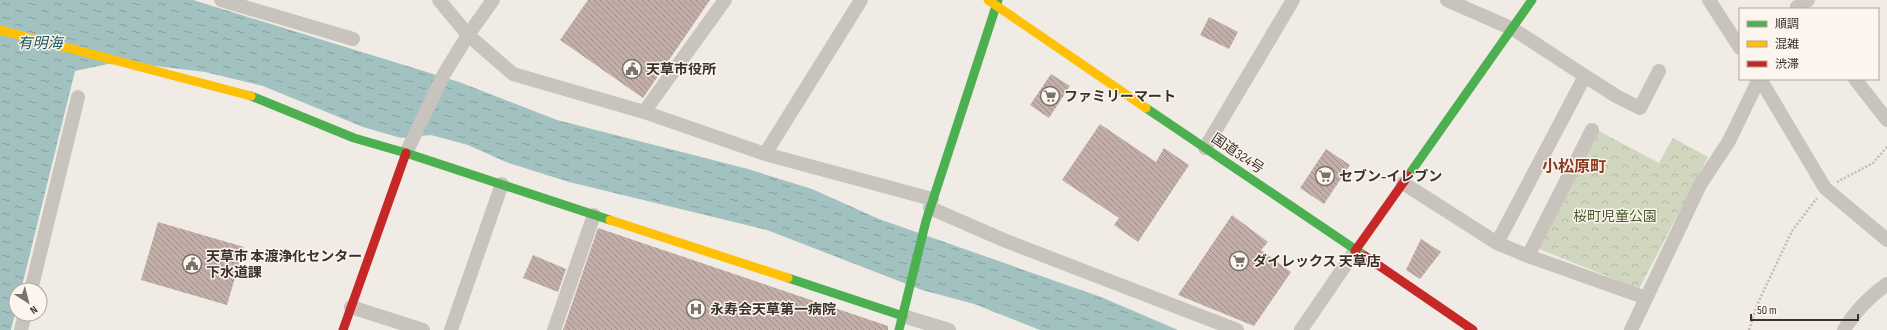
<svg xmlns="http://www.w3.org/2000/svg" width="1887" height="330" font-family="'Sofia Sans Condensed','Noto Sans JP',sans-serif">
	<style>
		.park { fill: url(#park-crowns) }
		.water { fill: url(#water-ripples) }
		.building { fill: url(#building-back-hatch) }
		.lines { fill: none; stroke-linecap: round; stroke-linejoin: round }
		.path { stroke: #c2bbb6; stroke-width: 2.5; stroke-dasharray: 2 2; stroke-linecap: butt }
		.street { stroke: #c9c3be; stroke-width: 14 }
		.fast { stroke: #4caf50; stroke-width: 9 }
		.slow { stroke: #ffc107; stroke-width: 9 }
		.jam { stroke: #c62828; stroke-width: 9 }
		.labels { text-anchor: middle; stroke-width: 3; stroke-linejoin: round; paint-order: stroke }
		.poi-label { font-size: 14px; font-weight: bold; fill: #3b302b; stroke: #fbf5ee; text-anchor: start }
		.street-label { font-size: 14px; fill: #3b302b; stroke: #fbf5ee }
		.park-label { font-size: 14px; fill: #4a5a2e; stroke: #fbf5ee }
		.water-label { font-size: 15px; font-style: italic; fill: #1f5a5e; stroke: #fbf5ee }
		.quarter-label { font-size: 16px; font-weight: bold; fill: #8c3b22; stroke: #fbf5ee }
	</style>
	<defs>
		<pattern id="park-crowns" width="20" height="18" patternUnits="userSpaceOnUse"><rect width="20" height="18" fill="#d1d6bf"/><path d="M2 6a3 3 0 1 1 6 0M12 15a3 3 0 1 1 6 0" fill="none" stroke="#b4b8a4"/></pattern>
		<pattern id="water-ripples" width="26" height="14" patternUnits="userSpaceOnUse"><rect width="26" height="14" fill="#a1c2c1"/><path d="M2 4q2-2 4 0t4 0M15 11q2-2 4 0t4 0" fill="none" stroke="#849e9d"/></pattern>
		<pattern id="building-back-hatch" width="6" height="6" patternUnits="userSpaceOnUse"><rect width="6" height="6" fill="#c3afa7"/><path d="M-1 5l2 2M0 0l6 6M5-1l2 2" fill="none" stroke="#a08f88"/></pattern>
	</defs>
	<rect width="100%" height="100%" fill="#f0ebe5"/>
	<path class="park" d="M1597 130 1659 163 1673 138 1708 157 1639 289 1537 248Z"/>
	<path class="water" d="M0 0H193L459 82 557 120 748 169 812 189 879 219 1101 297 1178 330H1040L974 304 922 290 767 230 569 182 506 162 468 145 431 135 401 138 363 127 263 86 205 72 155 66 108 64 75 71 21 290H16V309L11 330H0Z"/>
	<path class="building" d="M588 0H710L643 98 560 40Z
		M1209 17 1238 32 1229 49 1200 35Z
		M1051 74 1070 86 1049 118 1030 105Z
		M1100 124 1156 162 1164 148 1189 165 1138 242 1114 225 1119 218 1062 180Z
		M1326 149 1350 165 1324 204 1300 188Z
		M1232 215 1268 242 1261 250 1291 272 1254 326 1178 295Z
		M158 222 244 247 227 305 141 280Z
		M598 228 888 326V330H563Z
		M1421 239 1441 252 1420 279 1406 270Z
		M533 255 566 269 558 292 523 278Z"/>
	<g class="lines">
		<path class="path" d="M1837 182 1873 163 1887 147
			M1749 330 1757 305 1792 231 1817 198"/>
		<path class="street" d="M221 0 353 39
			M439 0 468 35 513 74 644 112 765 154 932 199
			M1447 0 1513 29 1585 76 1497 243
			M1709 0 1740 48
			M1797 7 1808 0
			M1585 76 1616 96 1640 108 1659 71
			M1760 79 1825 188 1887 240
			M1855 79 1887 120
			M644 112 725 0
			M1205 148 1293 0
			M406 153 444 74 468 35 493 0
			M765 154 861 0
			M1403 183 1497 243 1528 256 1646 298
			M930 208 1006 241 1237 330
			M1528 256 1592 130
			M31 290 78 97
			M351 307 423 330
			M903 316 949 330
			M21 330 25 314
			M451 330 502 184
			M554 330 594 215
			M1301 330 1355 251
			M1631 330 1700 185 1729 141 1759 79
			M1844 330C1855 311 1869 297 1887 284"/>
		<path class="fast" d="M251 96 354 138 406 153 610 220
			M1146 108 1365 256
			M1408 176 1532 0
			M788 278 903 316
			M899 330 926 221 998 0"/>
		<path class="slow" d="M988 0 1146 108
			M0 30 251 96
			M610 220 788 278"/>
		<path class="jam" d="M1355 251 1408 176
			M1365 256 1473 330
			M343 330 406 153"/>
	</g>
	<defs>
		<g id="civic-ring" transform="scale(1)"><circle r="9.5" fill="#fbf5ee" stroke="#7a716c" stroke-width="1.5"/><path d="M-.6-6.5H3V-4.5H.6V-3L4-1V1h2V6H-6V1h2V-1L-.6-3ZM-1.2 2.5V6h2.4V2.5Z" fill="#7a716c"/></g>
		<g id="supermarket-ring" transform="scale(1)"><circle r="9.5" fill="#fbf5ee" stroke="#7a716c" stroke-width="1.5"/><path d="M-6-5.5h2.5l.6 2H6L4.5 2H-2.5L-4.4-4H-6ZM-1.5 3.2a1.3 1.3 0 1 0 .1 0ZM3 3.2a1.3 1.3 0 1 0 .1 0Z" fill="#7a716c"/></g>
		<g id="hospital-ring" transform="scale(1)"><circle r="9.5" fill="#fbf5ee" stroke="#7a716c" stroke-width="1.5"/><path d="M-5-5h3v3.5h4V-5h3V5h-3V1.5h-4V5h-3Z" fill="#7a716c"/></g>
	</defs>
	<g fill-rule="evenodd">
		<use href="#civic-ring" x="632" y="69"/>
		<use href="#supermarket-ring" x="1050" y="96"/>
		<use href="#supermarket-ring" x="1325" y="176"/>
		<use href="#supermarket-ring" x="1239" y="261"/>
		<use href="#civic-ring" x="192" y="264"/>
		<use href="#hospital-ring" x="696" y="309"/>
	</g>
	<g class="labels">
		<g class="poi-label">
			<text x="646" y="74">天草市役所</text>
			<text x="1064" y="101">ファミリーマート</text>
			<text x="1339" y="181">セブン-イレブン</text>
			<text x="206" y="261">天草市 本渡浄化センター<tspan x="206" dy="16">下水道課</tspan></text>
			<text x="1253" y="266">ダイレックス 天草店</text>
			<text x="710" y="314">永寿会天草第一病院</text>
		</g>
		<g class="street-label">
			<text transform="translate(1238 153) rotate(34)" y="5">国道324号</text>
		</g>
		<g class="park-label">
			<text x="1615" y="221">桜町児童公園</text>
		</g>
		<g class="water-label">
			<text x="40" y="48">有明海</text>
		</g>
		<g class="quarter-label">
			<text x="1574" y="172">小松原町</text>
		</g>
	</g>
	<rect x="1739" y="8" width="140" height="72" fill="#fbf5ee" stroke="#aea6a0"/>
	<rect x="1747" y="21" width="20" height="6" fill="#4caf50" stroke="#aea6a0"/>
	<text x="1775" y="28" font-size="12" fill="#3b302b">順調</text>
	<rect x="1747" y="41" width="20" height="6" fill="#ffc107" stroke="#aea6a0"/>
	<text x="1775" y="48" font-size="12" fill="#3b302b">混雑</text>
	<rect x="1747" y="61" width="20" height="6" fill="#c62828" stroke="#aea6a0"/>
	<text x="1775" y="68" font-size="12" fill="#3b302b">渋滞</text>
	<g transform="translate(28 302) rotate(144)"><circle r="19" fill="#fbf5ee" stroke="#aea6a0"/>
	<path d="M0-3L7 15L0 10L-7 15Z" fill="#7a716c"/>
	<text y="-6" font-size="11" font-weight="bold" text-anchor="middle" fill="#3b302b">N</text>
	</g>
	<path d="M1751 314v6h107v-6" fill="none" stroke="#3b302b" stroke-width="2"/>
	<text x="1757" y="314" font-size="12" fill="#3b302b" stroke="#fbf5ee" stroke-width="3" paint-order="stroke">50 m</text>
</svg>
